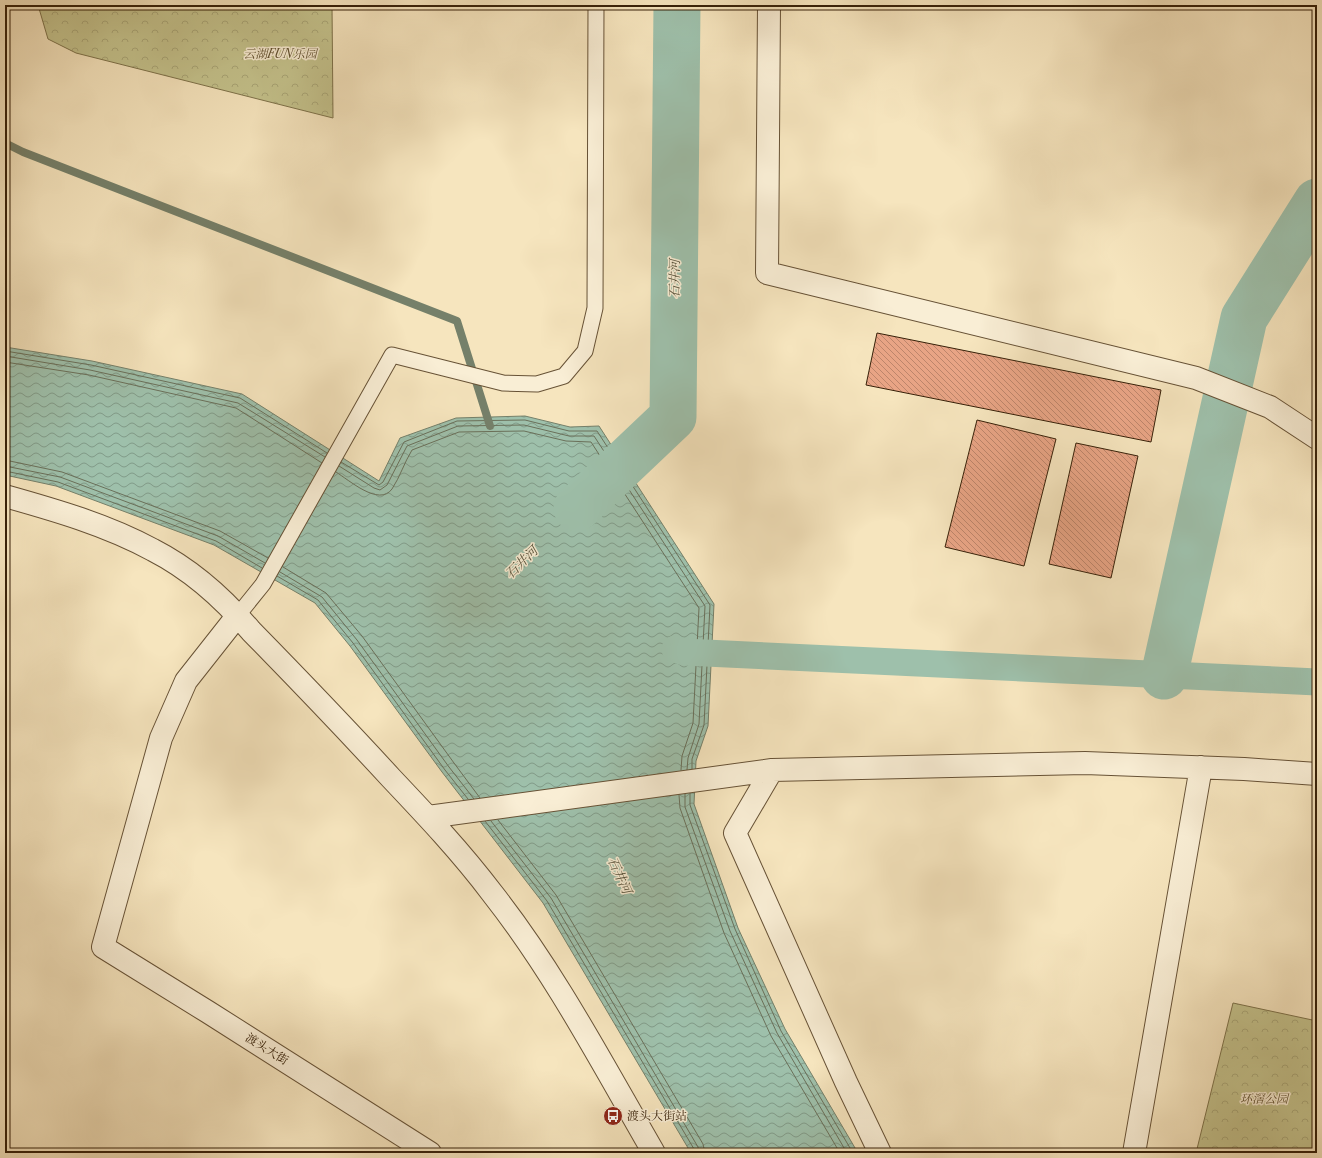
<svg xmlns="http://www.w3.org/2000/svg" width="1322" height="1158" font-family="'Libre Caslon Text','Noto Serif SC',serif">
	<style>
		.park { fill: url(#park-crowns); stroke: #7e724a }
		.water { fill: url(#water-waves); stroke: #75806a }
		.lines { fill: none; stroke-linecap: round; stroke-linejoin: round }
		.shore { stroke: #6a705a; stroke-width: 1 }
		.stream { stroke: #75806a; stroke-width: 8 }
		.canal { stroke: #9ec0ab; stroke-width: 27 }
		.river { stroke: #9ec0ab; stroke-width: 47 }
		.building { fill: url(#building-back-hatch); stroke: #372109 }
		.lane-casing { stroke: #675236; stroke-width: 17 }
		.street-casing { stroke: #675236; stroke-width: 24 }
		.lane { stroke: #f9eed5; stroke-width: 15 }
		.street { stroke: #f9eed5; stroke-width: 22 }
		.labels { text-anchor: middle; stroke-width: 3; stroke-linejoin: round; paint-order: stroke }
		.park-label { font-size: 12px; font-style: italic; fill: #615130; stroke: #f9eed5 }
		.street-label { font-size: 12px; fill: #372109; stroke: #f9eed5 }
		.poi-label { font-size: 12px; fill: #372109; stroke: #f9eed5; text-anchor: start }
		.water-label { font-size: 13px; font-style: italic; fill: #56513a; stroke: #f9eed5 }
	</style>
	<defs>
		<pattern id="park-crowns" width="20" height="18" patternUnits="userSpaceOnUse"><rect width="20" height="18" fill="#c4c28c"/><path d="M2 6a3 3 0 1 1 6 0M12 15a3 3 0 1 1 6 0" fill="none" stroke="#a9a677"/></pattern>
		<pattern id="water-waves" width="16" height="10" patternUnits="userSpaceOnUse"><rect width="16" height="10" fill="#9ec0ab"/><path d="M0 5q4-4 8 0t8 0" fill="none" stroke="#829c89"/></pattern>
		<pattern id="building-back-hatch" width="6" height="6" patternUnits="userSpaceOnUse"><rect width="6" height="6" fill="#e8a485"/><path d="M-1 5l2 2M0 0l6 6M5-1l2 2" fill="none" stroke="#bd856b"/></pattern>
	</defs>
	<rect width="100%" height="100%" fill="#f6e5be"/>
	<filter id="stains"><feTurbulence type="fractalNoise" baseFrequency=".005" numOctaves="4"/><feColorMatrix values="0 0 0 0 .2 0 0 0 0 .09 0 0 0 0 .02 0 0 0 .5 -.17"/></filter>
	<radialGradient id="worn" r=".72"><stop offset=".6" stop-color="#630" stop-opacity="0"/><stop offset="1" stop-color="#630" stop-opacity=".3"/></radialGradient>
	<path class="park" d="M38 5H332L333 118 76 53 48 39Z
		M1233 1003 1317 1021V1153H1196Z"/>
	<path class="water" d="M5 347 92 361 242 394 379 481 400 438 456 418 525 416 570 427 599 426 714 604 708 726 696 761 694 804 738 928 785 1029 858 1153H691L543 903 442 772 350 646 315 603 214 545 56 486 5 475Z"/>
	<g class="lines">
		<path class="shore" d="M5 351 91 365 240 398 327 453
			M5 356 90 370 238 403 325 457
			M5 362 89 375 236 408 322 463
			M5 460 62 472 220 531 268 558
			M341 462 379 485 383 482 404 442 457 421 525 420 569 431H597L710 605 704 725 692 759V769
			M5 466 60 477 218 536 265 563
			M339 466 374 488 380 490 387 485 407 446 458 426 524 425 569 436H594L705 606 699 724 688 758 687 770
			M5 471 58 482 216 541 262 568
			M336 472C349 480 379 507 392 489 400 477 404 463 412 450L459 432 524 431 566 441 591 442 699 608 693 723 682 756 681 770
			M283 567 326 593 362 636 454 763 480 798
			M280 572 322 597 357 640 449 767 474 799
			M277 576 318 600 353 643 445 770 468 799
			M690 793V805L735 929 781 1031 853 1153
			M685 794V807L730 931 777 1033 847 1153
			M679 795 680 808 724 933 771 1036 840 1153
			M498 820 556 895 703 1144 705 1153
			M485 821 547 901 694 1149V1153
			M491 821 551 898 698 1147 699 1153"/>
		<path class="stream" d="M5 143 23 152 457 321 490 426"/>
		<path class="canal" d="M675 649 684 652 1317 682"/>
		<path class="river" d="M577 508 673 417 677 5
			M1164 676 1244 318 1317 202"/>
	</g>
	<path class="building" d="M877 333 1161 390 1151 442 866 385Z
		M977 420 1056 439 1024 566 945 547Z
		M1076 443 1138 456 1111 578 1049 564Z"/>
	<g class="lines">
		<g class="lane-casing">
			<path id="lane" d="M238 615 263 584 392 355 503 383 537 384 564 376 585 351 595 308 596 5"/>
		</g>
		<g class="street-casing">
			<path id="street" d="M769 5 767 273 1196 378 1270 407 1317 438
				M5 496C55 510 107 525 153 550 190 569 224 599 251 631 298 679 345 728 391 778 426 815 461 852 492 893 555 973 603 1065 654 1153
				M238 615 186 681 161 738 103 947 208 1012 430 1153
				M428 817 772 770
				M880 1153 846 1082 735 833 772 770 1085 763 1244 769 1317 774
				M1134 1153 1201 767"/>
		</g>
		<use href="#lane" class="lane"/>
		<use href="#street" class="street"/>
	</g>
	<defs>
		<g id="bus-disc" transform="scale(1)"><circle r="9.5" fill="#8f2418" stroke="#f9eed5"/><path d="M-5-6H5V4H4V6H2V4H-2V6H-4V4H-5ZM-3.5-4V0h7V-4ZM-3.5 1.2v1.5H-2V1.2ZM2 1.2v1.5H3.5V1.2Z" fill="#fff"/></g>
	</defs>
	<g fill-rule="evenodd">
		<use href="#bus-disc" x="613" y="1116"/>
	</g>
	<g class="labels">
		<g class="park-label">
			<text x="280" y="58">云湖FUN乐园</text>
			<text x="1264" y="1103">环滘公园</text>
		</g>
		<g class="street-label">
			<text transform="translate(267 1049) rotate(32)" y="4">渡头大街</text>
		</g>
		<g class="poi-label">
			<text x="627" y="1120">渡头大街站</text>
		</g>
		<g class="water-label">
			<text transform="translate(674 279) rotate(-89)" y="5">石井河</text>
			<text transform="translate(521 562) rotate(-44)" y="5">石井河</text>
			<text transform="translate(620 875) rotate(65)" y="5">石井河</text>
		</g>
	</g>
	<rect width="1322" height="1158" fill="none" stroke="#f6e5be" stroke-width="20"/>
	<rect x="6" y="6" width="1310" height="1146" fill="none" stroke="#372109" stroke-width="2"/>
	<rect x="10" y="10" width="1302" height="1138" fill="none" stroke="#372109"/>
	<rect width="100%" height="100%" filter="url(#stains)"/>
	<rect width="100%" height="100%" fill="url(#worn)"/>
</svg>
